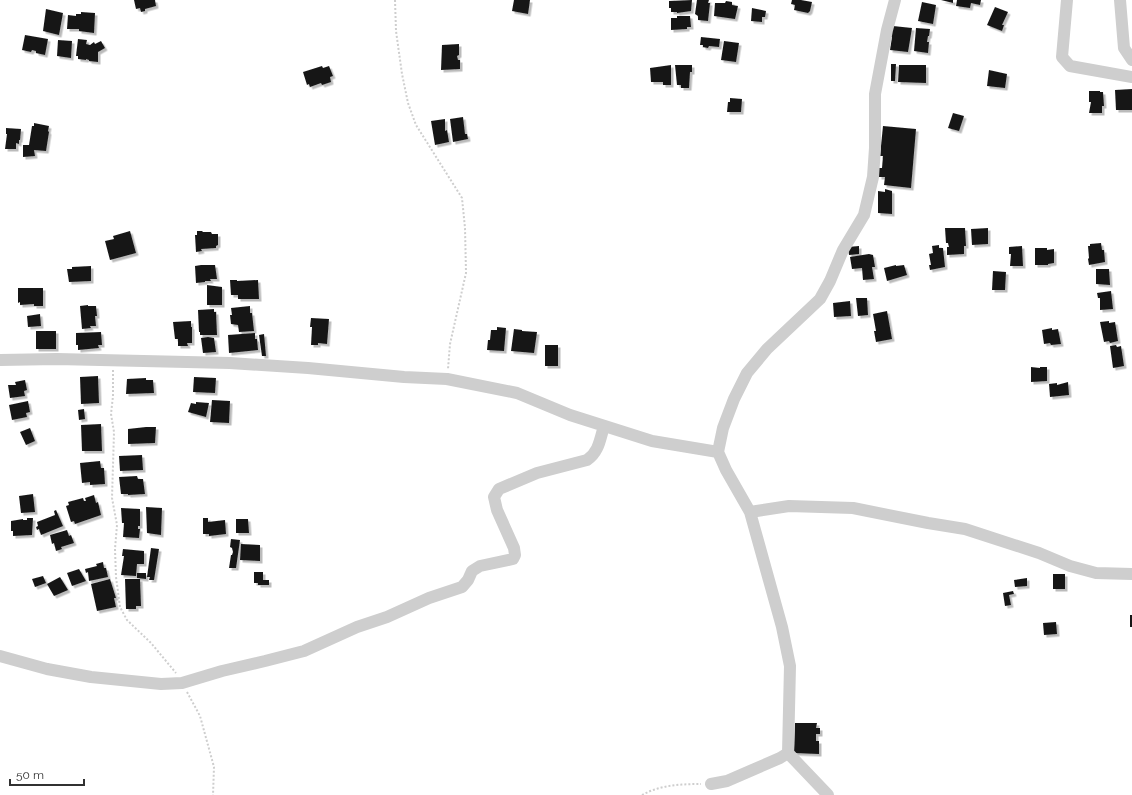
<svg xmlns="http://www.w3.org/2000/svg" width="1132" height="795" font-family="Raleway,sans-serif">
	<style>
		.building { fill: #181818; filter: url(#shadow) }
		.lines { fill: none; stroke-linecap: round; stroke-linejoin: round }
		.path { stroke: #cecece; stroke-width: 2; stroke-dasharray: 2 2; stroke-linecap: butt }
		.street { stroke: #cecece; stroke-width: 12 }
	</style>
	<defs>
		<filter id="shadow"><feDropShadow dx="2.5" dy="2.5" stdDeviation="0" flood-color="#0004"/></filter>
	</defs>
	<rect width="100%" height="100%" fill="#fff"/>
	<path class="building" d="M134 0H155L156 6 145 9V11L141 12 140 8 136 9Z
		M514 0H530L528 14 512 11Z
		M692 0 691 11 677 13V12H671V8H669V1Z
		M697 0H709L708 3H710L708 21 698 20V16L695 14Z
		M792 0H801L812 2 810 11 808 13 794 10 795 5 791 4Z
		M941 0H953V3Z
		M957 0H981L980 5 971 3 970 8 956 6Z
		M726 1 732 2V5L738 6 735 19 714 16 715 3H725Z
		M922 2 936 5 933 24 918 21Z
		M995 7 1008 12 1002 25H1004L1002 31 987 25Z
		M752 8 766 11 765 17H762V22L751 21Z
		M46 9 63 13 59 35 43 31Z
		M81 12 95 13 94 33 79 31V29H67L68 15 76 16V14H81Z
		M677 16H690L691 27H687V29L671 30V18H677Z
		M893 26 912 28 908 52 890 50 892 37 889 36Z
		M916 28 930 29 929 36H928L927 42H929L928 53 914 51Z
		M25 35 48 39 45 55 36 53V51L32 50 31 52 22 50Z
		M701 37 720 39 719 47 709 46 708 48 703 47V45H700Z
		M78 39 87 40 86 44 90 45 94 42 95 44 101 41 105 48 98 52V62L89 61V60L86 59V60L78 59V56H76Z
		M58 40 72 41 71 58 57 56Z
		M724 41 739 43 736 62 721 60Z
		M459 44V55L457 56 458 60H460V69L441 70 442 45Z
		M891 64H896L895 81H891Z
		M671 65V85H663V82H651L650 68Z
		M675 65H692V72H690L689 88H681V85H677Z
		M899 65H926V83L898 82Z
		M322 66 323 68 329 66 333 76 330 77 331 82 322 85 321 83 310 87 309 84 307 85 303 72Z
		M989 70 1007 74 1005 88 987 86Z
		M1132 89V110H1116L1115 90Z
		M1089 91H1100V92H1103L1104 106H1102V113H1089L1091 102H1089Z
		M730 98 742 99 741 112H727L728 102H730Z
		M953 113 964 116 959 131 948 128Z
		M463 117 465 134H467L468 139 453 142 450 119Z
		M445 119V131L447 130 449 142 435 145 431 121Z
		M34 123 49 126 48 131 49 132 46 151 34 150 35 156 23 157V145H29L32 126H34Z
		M883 126 916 129 911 188 884 185 885 177H879V168H882L883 156H880Z
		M6 128 21 129 20 140H19V144L16 143V149H5L7 134H6Z
		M885 189 892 191V214L878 213V191L885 192Z
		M945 228H965L966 246H964V254L947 255V247H949L948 243H946Z
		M988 228V244L972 245 971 229Z
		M130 231 136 253 110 260 105 241 114 239 113 236Z
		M197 231H202L203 232H211L212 234H218V245L216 246V248L201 249 202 251 196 252 195 235H197Z
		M1101 243 1102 250H1104L1105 262 1089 265 1088 259 1089 258 1088 246H1090V244Z
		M939 245V248H943L945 267 930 270 929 265H931L929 254 933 253 932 246Z
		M859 246V254L849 255 848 247Z
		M1022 246 1023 266H1010L1011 254H1009V247Z
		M1035 248H1047V250L1054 249V263L1048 264V265H1035Z
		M869 254 873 255 875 267H872L874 279 863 280 862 268 852 269 850 257Z
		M201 265H215L217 279H210L211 281H205V282L196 283 195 266Z
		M896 265V266L904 265 907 275 887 281 884 268Z
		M91 266V281L69 282 67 269H72V267Z
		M1096 269H1109L1110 285 1096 284Z
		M993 271 1006 272 1005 290H992Z
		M230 280H237V281L258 280 259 299H238V295H231Z
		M207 285 222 287V305H207Z
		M18 288H43V306H34V304L20 305V302L18 303Z
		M1111 291 1113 309 1100 310V298H1098L1097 293Z
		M856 298H867L868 315 858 316Z
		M850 301 851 316 834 317 833 303Z
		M88 305V306H96L97 316H95L96 326H90L91 328 82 329 80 306Z
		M250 306V313H252L254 331 239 332 238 325 231 324 230 315H232L231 308Z
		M214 309V312H216L217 335H200V332H199L198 310Z
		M887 311 892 339 876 342 874 331H876L873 314Z
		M40 314 41 326 28 327 27 316Z
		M311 318 329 319 327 344 318 343V345H311L312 327H310Z
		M191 321V327H192V343H187L188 346H178V339H175L173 322Z
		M1109 321V323L1115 322 1118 341 1110 343 1109 341 1104 342 1100 322Z
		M497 327 506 328 504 351 487 350 488 340H490L491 330H497Z
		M1052 328V330L1058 329 1061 344 1051 345 1050 343 1044 344 1042 330Z
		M514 329 522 330V331L537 332 534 353 511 351Z
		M36 331H56V349H36Z
		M101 332 102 345H98L99 348 78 350V345H76V333Z
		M255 333V339H257L258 350 229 353 228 335Z
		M264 334 266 356H262L259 335Z
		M208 337 214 338 216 352 203 353 201 338Z
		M545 345H558V366H545Z
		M1116 345 1117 347 1121 346 1124 366 1113 368 1110 346Z
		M1031 367 1040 368V367H1047V381L1031 382Z
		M98 376 99 403 81 404 80 377Z
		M194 377 216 378 215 393 193 392Z
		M146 378V380H153L154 393 126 394 127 379Z
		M25 380 27 390 24 391 25 396 10 398 8 385H16L15 382Z
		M1068 382 1069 395 1050 397 1049 384 1057 383V385Z
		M212 400 230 401 229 423 210 422Z
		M28 401 30 412 26 413 27 417 12 420 9 405Z
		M196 402 209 403 206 417 188 412 191 403 196 404Z
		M84 409 85 419 79 420 78 410Z
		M101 424 102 451H82L81 425Z
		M146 427H156L155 443 128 444V429Z
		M30 428 35 441 26 445 20 432Z
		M142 455 143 470 120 471 119 456Z
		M100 461 101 468H104L105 484 90 485V482L82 483 80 463Z
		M137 476 138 479H143L145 494 128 495V494H121L119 477Z
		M33 494 35 512 21 513 19 496Z
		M94 495 96 503 98 502 101 515 75 524 74 521 71 522 66 506 69 505 68 502 83 498 84 501H86L85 498Z
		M146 507 162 508 161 535 147 533Z
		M121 508 140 509V526H138V529H140L139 538 123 537 124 523H122Z
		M56 510 63 526 41 535 39 529 37 530 36 527 38 526 37 522 55 515 54 511Z
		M27 518H33L32 535 13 536V531H11V521L23 519V520H27Z
		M203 518H208V522L225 520 226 534 209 536V534H203Z
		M236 519H248L249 533H236Z
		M67 530 69 536 71 535 74 543 61 547 62 549 56 551 54 543 52 544 50 535Z
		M231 539 240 540 236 568H229L231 555H232L233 552 232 548 230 547Z
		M241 544 260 545V561L240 560Z
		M151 548 159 549 154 580H149L150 577H147Z
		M123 549 144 551V564H137L136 576 121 575 124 556H122Z
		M103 562 104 568H106L108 577 89 581 88 572 86 573 85 569 97 566 96 564Z
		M79 569 86 581 72 586 67 573Z
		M254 572H263V580H269V585H258V583H254Z
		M137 573H146V579L137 578Z
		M1053 574H1065V589H1053Z
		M43 576 46 583 35 587 32 579Z
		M60 577 68 590 54 596 47 584Z
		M1027 578V586L1015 587 1014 580Z
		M110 579 116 598H114L116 607 97 611 91 584Z
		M125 579H140L141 606H136V609H126Z
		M1013 591 1014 594 1009 595 1011 605 1005 606 1003 593Z
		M1130 615H1132V627H1130Z
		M1056 622 1057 634 1044 635 1043 623Z
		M795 723H817L816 728H820V734H816V741H819V754L794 753Z"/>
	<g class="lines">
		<path class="path" d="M395 0 396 31 402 74 408 103 416 125 462 198 465 228 466 273 450 344 448 369
			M113 370V396L111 414 114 432 112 498 117 525 115 549 116 577 120 607 127 620 151 643 176 673
			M187 692 200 716 214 767 213 795
			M642 795C660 785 681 784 701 784"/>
		<path class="street" d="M1067 0 1062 57 1070 66 1132 77
			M1120 0 1124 48 1132 60
			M0 360 57 359 230 363 308 368 404 377 447 379 517 393 570 415 652 441 718 452
			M750 512 789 506 853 508 928 523 965 529 1039 553 1070 566 1096 573 1132 574
			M0 656 47 669 91 677 161 684 182 683 222 671 265 661 304 651 357 627 387 617 429 598 462 587 468 580 472 571 480 566 513 559 515 555 514 548 497 510 494 497 499 489 537 473 587 460C599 452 600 439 604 426
			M711 784 727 781 780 758 788 753
			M828 795 788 753 790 666 782 627 750 512 726 470 718 452 723 428 734 399 747 373 767 349 820 299 830 281 843 250 864 215 873 177 875 148V94L887 30 895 0"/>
	</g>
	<path d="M10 779v6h74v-6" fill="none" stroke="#313131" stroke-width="2"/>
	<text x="16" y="779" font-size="12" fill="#313131" stroke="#ffffff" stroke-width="3" paint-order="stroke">50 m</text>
</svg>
